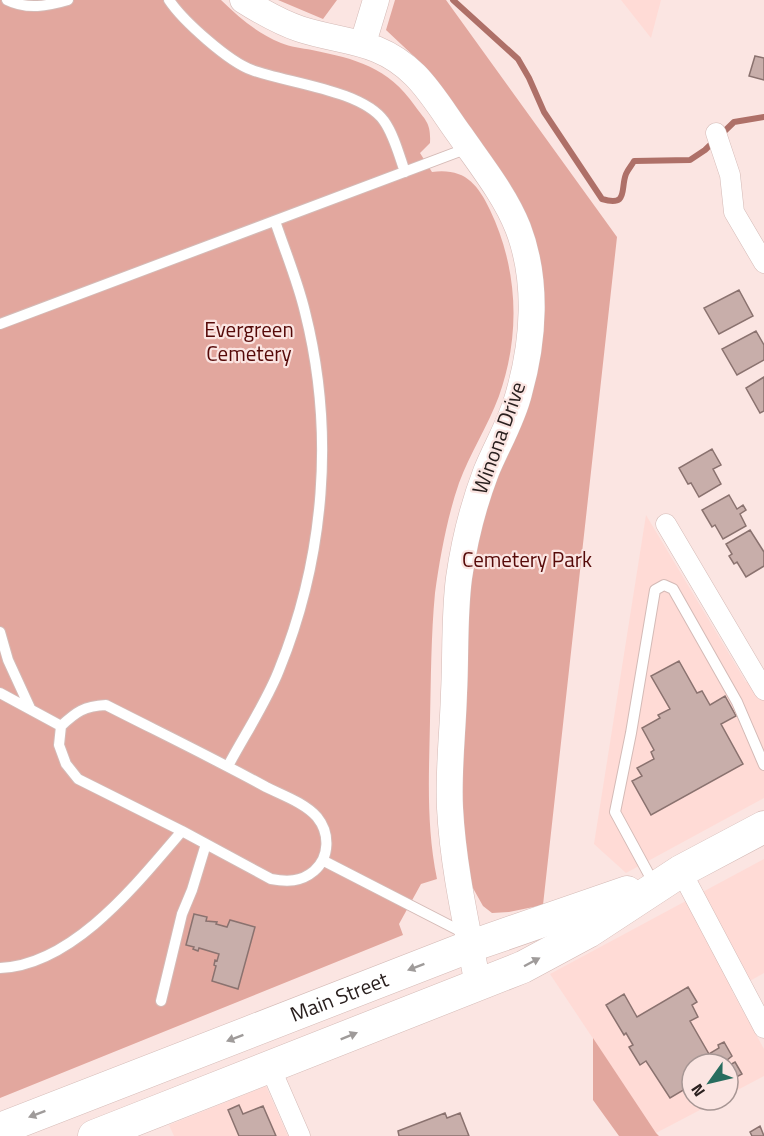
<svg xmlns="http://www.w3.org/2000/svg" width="764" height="1136" font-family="'Titillium Web',sans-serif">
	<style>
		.built { fill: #ffdbd6 }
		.green { fill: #e2a79e }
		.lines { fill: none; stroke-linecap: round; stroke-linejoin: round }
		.stream { stroke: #ae7068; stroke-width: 6 }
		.building { fill: #c8aeaa; stroke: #8a726f; stroke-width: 1.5 }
		.service-casing { stroke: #d4bab6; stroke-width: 12 }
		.minor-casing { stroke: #d4bab6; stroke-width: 21 }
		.tertiary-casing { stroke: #d4bab6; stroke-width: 27 }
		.primary-casing { stroke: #d4bab6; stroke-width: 33 }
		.service { stroke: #fff; stroke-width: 10 }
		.minor { stroke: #fff; stroke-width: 20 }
		.tertiary { stroke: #fff; stroke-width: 26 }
		.primary { stroke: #fff; stroke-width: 32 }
		.oneway { fill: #9f9b9a }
		.labels { text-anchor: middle; stroke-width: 4.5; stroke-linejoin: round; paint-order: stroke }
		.park-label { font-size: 21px; fill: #550908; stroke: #fbe5e2 }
		.street-label { font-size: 21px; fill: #2a201f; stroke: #fbe5e2 }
	</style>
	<rect width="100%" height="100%" fill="#fbe5e2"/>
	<path class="built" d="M621 0H661L651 38Z
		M646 515 746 682 764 673V798L626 873 594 844Z
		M764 859V973L732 991 764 1049V1076L728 1095V1064H692V1100H719L656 1133 550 974Z
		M266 1086 288 1136H174L169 1125Z"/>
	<path class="green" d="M0 0H221C240 18 255 32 281 43 290 47 302 48 312 50 356 59 388 67 415 106 426 121 431 123 430 143L420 153 432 172C464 168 477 183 490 210 518 269 521 334 499 396 488 426 470 453 459 483 447 518 440 557 435 593 431 635 431 679 430 721 429 775 426 825 437 879L421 884 399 924 403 935 0 1098Z
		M278 0H337L323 19Z
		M395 0H446L617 237 543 905 509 912 492 913 483 906 469 881 460 839 467 635 473 548 541 310 446 95 419 61 386 30Z
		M593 1038 656 1133 659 1136H619L593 1100Z"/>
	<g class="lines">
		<path class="stream" d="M453 0 518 59 529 78 544 112 602 199C629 207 620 189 626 174 628 169 632 165 634 161L690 160 705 150 734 122 764 117"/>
	</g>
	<path class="building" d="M755 56 764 58V80L749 76Z
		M739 290 753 316 719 334 704 308Z
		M756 331 764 345V360L737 375 722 349Z
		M764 377V411L760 413 746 388Z
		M712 449 721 465 713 469 721 484 699 497 691 483 688 484 679 468Z
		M729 495 737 509 743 505 746 510 740 514 746 526 723 539 715 525 712 527 702 510Z
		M750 530 764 552V566L746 577 737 562 734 564 729 556 732 554 726 544Z
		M679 661 697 693 702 691 710 705 725 696 736 716 721 724 743 764 651 815 632 781 642 776 637 768 654 759 651 752 654 750 642 728 660 718 658 715 670 709 651 676Z
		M194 914 207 917 206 921 217 922 216 924 227 927 230 920 255 927 238 989 212 981 216 966 214 965 215 960 217 961 219 954 199 948 198 951 193 949 194 947 186 945Z
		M688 987 697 1002 692 1005 698 1017 690 1021 709 1054 719 1048 718 1045 724 1042 732 1056 722 1064H692V1087L690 1086 670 1098 646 1061 640 1065 629 1047 633 1045 626 1033 624 1035 606 1005 624 994 637 1017Z
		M735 1062 742 1074 731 1080 730 1078 728 1079V1066Z
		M239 1105 243 1114 263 1106 276 1136H239L228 1110Z
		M445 1113 447 1118 460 1113 469 1136H399L398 1131Z
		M760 1126 764 1136H752L750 1132Z"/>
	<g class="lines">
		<g class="service-casing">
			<path id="service" d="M7 0C27 10 48 6 68 0
				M169 0C183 21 229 62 252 70 287 83 362 90 384 121 394 135 399 155 405 172
				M0 324 468 148
				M0 632 8 660 30 708
				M0 693 61 726
				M106 705C159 732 213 758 266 787 282 795 305 803 317 817 330 833 330 857 314 871 301 882 287 882 271 879L182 831 78 779 66 764 59 745 61 726C76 712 84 706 106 705Z
				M228 766C244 736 267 701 279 670 325 557 335 431 305 312 298 282 285 251 275 221
				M324 861 466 934
				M653 882 615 812 631 733 655 590 664 585 673 589 737 702 764 765
				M0 968C74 965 138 882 182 831
				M161 1001 182 914 192 890 206 844"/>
		</g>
		<g class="minor-casing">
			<path id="minor" d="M716 133 730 175 734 212 764 263
				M666 524 764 690
				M681 871 764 1028
				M270 1067 300 1136"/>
		</g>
		<g class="tertiary-casing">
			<path id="tertiary" d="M243 0C262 12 279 22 300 29 343 43 379 39 415 75 432 92 446 116 460 135 480 164 505 195 518 228 538 280 534 340 519 393 512 421 497 445 486 472 473 506 464 543 459 578 454 616 456 655 454 693 453 731 448 771 450 808 453 867 467 927 478 985
				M363 43 376 0"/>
		</g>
		<g class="primary-casing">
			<g id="primary">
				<path id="s1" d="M0 1129 471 946 627 892"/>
				<path d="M94 1136 523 967 588 932 681 871 764 827"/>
			</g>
		</g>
		<use href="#service" class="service"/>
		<use href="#minor" class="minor"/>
		<use href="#tertiary" class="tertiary"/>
		<use href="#primary" class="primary"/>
	</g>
	<defs><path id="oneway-solid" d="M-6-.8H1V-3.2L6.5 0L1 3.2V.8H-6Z" transform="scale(1.5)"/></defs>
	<g class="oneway">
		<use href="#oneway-solid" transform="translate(532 962) rotate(-28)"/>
		<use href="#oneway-solid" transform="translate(416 967) rotate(159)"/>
		<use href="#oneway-solid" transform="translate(349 1036) rotate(-22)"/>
		<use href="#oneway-solid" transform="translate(235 1038) rotate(159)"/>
		<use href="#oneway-solid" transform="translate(37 1114) rotate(159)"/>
	</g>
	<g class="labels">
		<g class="park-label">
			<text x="249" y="337">Evergreen<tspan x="249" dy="24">Cemetery</tspan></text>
			<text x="527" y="567">Cemetery Park</text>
		</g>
		<g class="street-label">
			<text transform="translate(499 438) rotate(-70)" y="7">Winona Drive</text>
			<text dy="7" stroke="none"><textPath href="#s1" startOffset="364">Main Street</textPath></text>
		</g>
	</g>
	<g transform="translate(710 1082) rotate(236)"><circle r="28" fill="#fbe5e2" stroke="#a79694" stroke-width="1.5"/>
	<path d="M0-4.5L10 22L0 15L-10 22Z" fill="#286d5f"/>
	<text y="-9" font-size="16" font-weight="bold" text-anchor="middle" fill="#2a201f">N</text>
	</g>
</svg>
